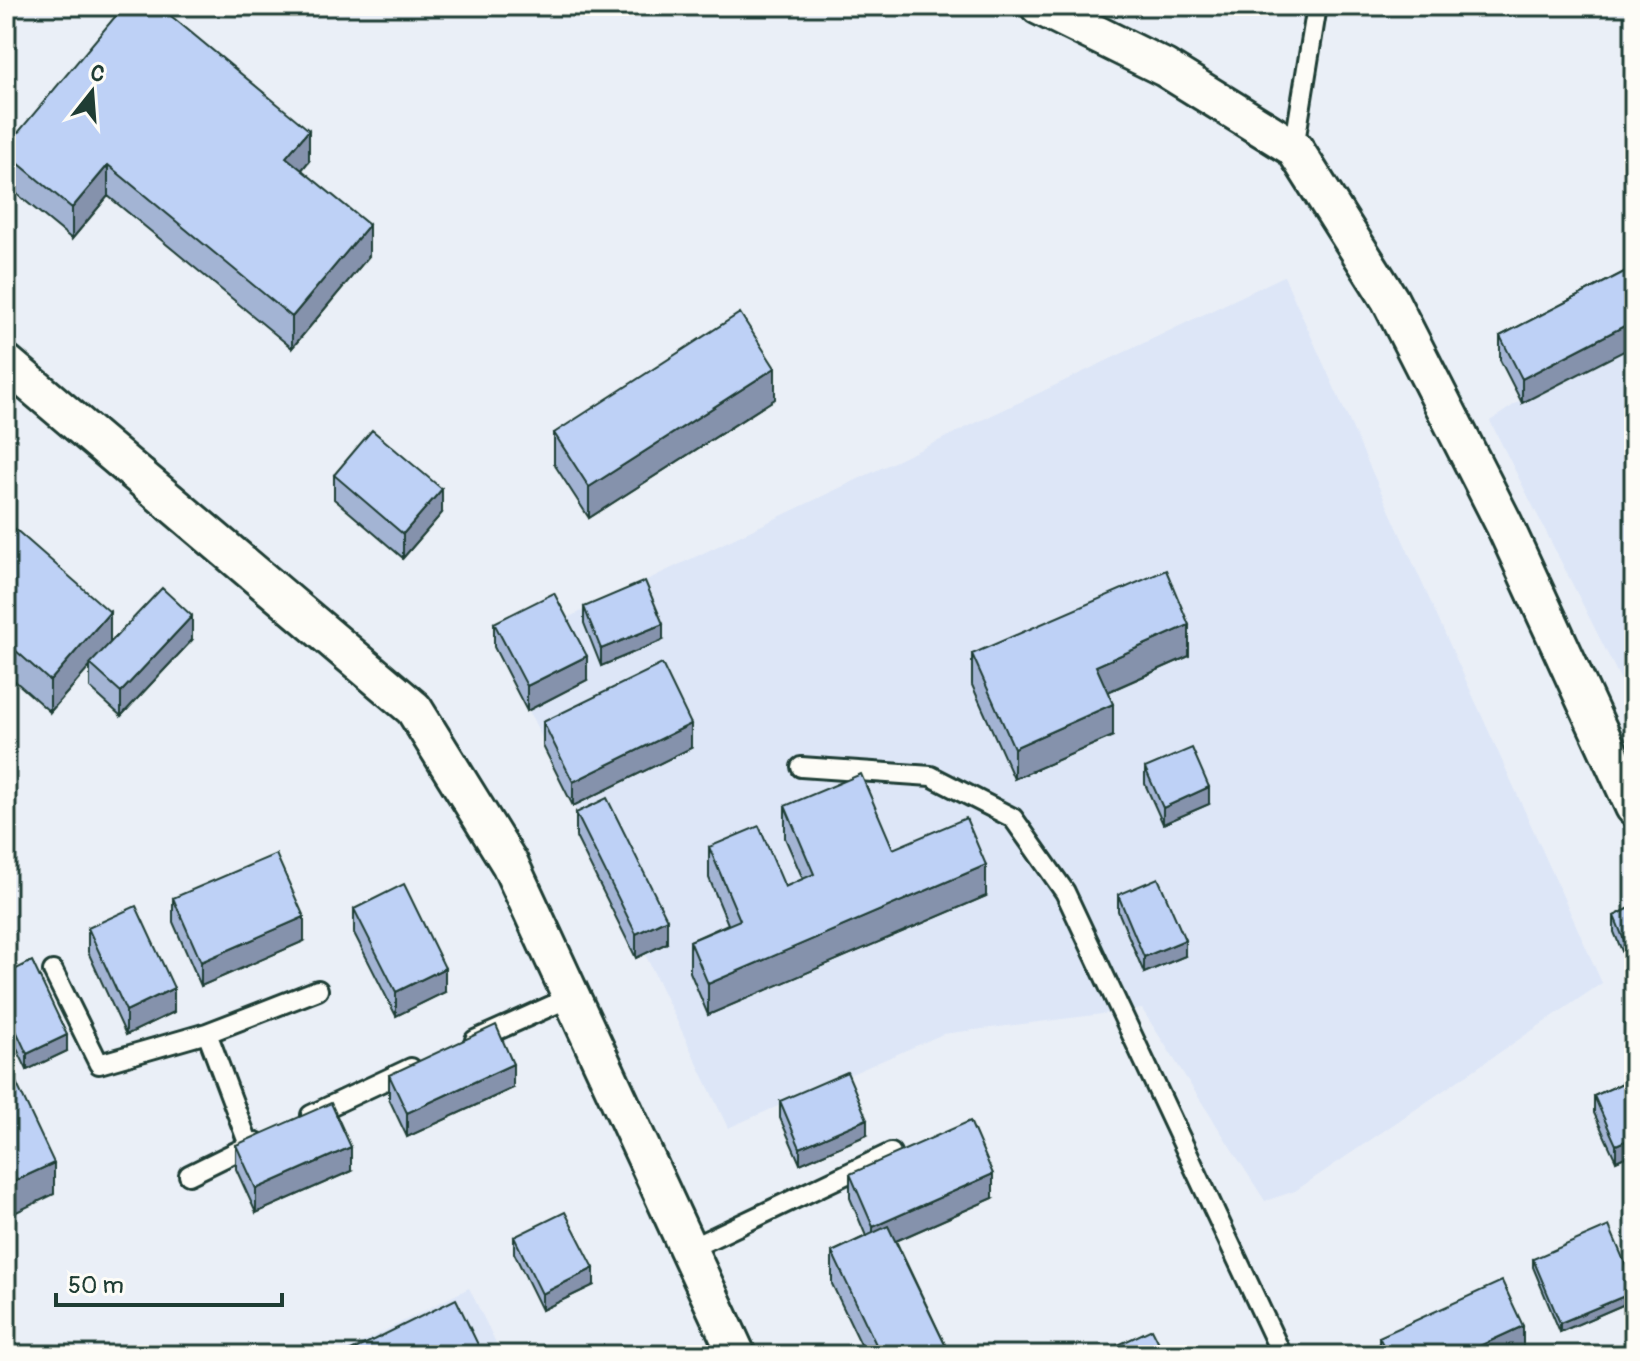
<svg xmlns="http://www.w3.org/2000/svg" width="1640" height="1361" font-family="Pangolin,sans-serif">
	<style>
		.built { fill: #dde6f7 }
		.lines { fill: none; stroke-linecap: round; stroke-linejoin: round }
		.service-casing { stroke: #1f3d34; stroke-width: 24 }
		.minor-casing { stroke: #1f3d34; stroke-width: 42 }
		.service { stroke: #fdfcf7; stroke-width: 18 }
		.minor { stroke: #fdfcf7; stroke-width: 36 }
		.wall { fill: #a3b4d4; stroke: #1f3d34; stroke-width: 2 }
		.shaded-wall { fill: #8592ac; stroke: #1f3d34; stroke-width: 2 }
		.building { fill: #bed1f6; stroke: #1f3d34; stroke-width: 2 }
	</style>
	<rect width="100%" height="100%" fill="#eaeff7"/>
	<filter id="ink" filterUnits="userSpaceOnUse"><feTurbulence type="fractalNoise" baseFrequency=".0125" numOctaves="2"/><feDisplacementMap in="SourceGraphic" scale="16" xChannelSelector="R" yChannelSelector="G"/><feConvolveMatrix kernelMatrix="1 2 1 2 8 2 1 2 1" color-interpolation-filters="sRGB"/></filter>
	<g filter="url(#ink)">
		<path class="built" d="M1284 276 1602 983 1295 1191 1265 1201 1142 1009 943 1034 728 1128 500 650Z
			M1634 344V706L1490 421 1524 398Z
			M469 1288 502 1355H337Z"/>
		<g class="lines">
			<g class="service-casing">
				<path id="service" d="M1294 148 1317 6
					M801 767 931 776 1013 818 1065 892 1282 1355
					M53 971 99 1064 207 1033
					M475 1040 571 997
					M311 1115 411 1068
					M249 1145 207 1033 318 990
					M189 1175 256 1142
					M687 1250 891 1153"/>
			</g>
			<g class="minor-casing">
				<path id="minor" d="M1039 6 1165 68 1294 148 1390 300 1504 524 1634 807
					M6 363 414 709 510 864 737 1355"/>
			</g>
			<use href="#service" class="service"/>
			<use href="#minor" class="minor"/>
		</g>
		<path class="wall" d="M6 147 309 161 302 170 369 256 292 348 108 196 72 239 6 185Z
			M1634 267 1522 403 1500 360V336Z
			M775 399 589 518 554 464V433Z
			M1634 432V464L1628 450V434Z
			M334 475 442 513 403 558 334 499Z
			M6 521 110 643 192 640 121 716 90 688V666L50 712 6 673Z
			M584 607 663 640 601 666 584 623Z
			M494 623 587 680 527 711 494 647Z
			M972 654 1189 656 1108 692 1113 736 1014 779 972 685Z
			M543 722 691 748 573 806 543 746Z
			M1145 768 1209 804 1163 824 1145 784Z
			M785 806 893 849 986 896 708 1015 690 972V941L728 924 709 878V847L785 887 803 879 785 838Z
			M576 813 667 943 636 958 576 837Z
			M1118 895 1185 956 1144 973 1118 911Z
			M173 898 304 941 201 986 173 922Z
			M1634 906V980L1614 932V916Z
			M354 909 445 992 396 1016 354 933Z
			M88 928 174 1012 126 1035 88 952Z
			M6 974 67 1051 27 1070 6 1026Z
			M389 1075 513 1088 407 1137 389 1099Z
			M1634 1078V1153L1616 1161 1594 1113V1096Z
			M780 1101 867 1135 800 1164 780 1118Z
			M236 1145 351 1171 256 1213 236 1169Z
			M850 1174 993 1198 896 1241 950 1355H866L832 1284V1252L866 1236 850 1198Z
			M514 1237 594 1285 542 1310 514 1253Z
			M1533 1259 1634 1284V1300L1560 1332 1533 1267Z
			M1379 1337 1523 1350 1512 1355H1379Z"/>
		<path class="shaded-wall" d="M309 130V161L286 189V157Z
			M108 165V196L72 239V208Z
			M369 225V256L292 348V317Z
			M1634 321V346L1522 403V379Z
			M775 368V399L589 518V487Z
			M442 489V513L403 558V534Z
			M110 612V644L50 712V681Z
			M192 616V640L121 716V692Z
			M663 624V640L601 666V649Z
			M1189 625V656L1096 697V666Z
			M587 656V680L527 711V686Z
			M1113 704V736L1014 779V748Z
			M691 724V748L573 806V782Z
			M1209 787V804L1163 824V808Z
			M986 865V896L708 1015V984Z
			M304 917V941L201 986V962Z
			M667 919V943L636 958V934Z
			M1185 940V956L1144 973V957Z
			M445 968V992L396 1016V992Z
			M174 988V1012L126 1035V1011Z
			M67 1035V1051L27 1070V1054Z
			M513 1064V1088L407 1137V1113Z
			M867 1119V1135L800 1164V1148Z
			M1634 1137V1153L1616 1161V1145Z
			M351 1147V1171L256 1213V1189Z
			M54 1163V1194L6 1217V1185Z
			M993 1174V1198L873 1251V1227Z
			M594 1268V1285L542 1310V1294Z
			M1634 1292V1300L1560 1332V1323Z
			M1523 1326V1350L1512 1355H1460Z"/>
		<path class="building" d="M124 6H159L309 130 286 157 369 225 292 317 108 165 72 208 6 153V147Z
			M1634 267V321L1522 379 1500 336Z
			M740 313 775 368 589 487 554 433Z
			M372 430 442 489 403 534 334 475Z
			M1634 432V448L1628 434Z
			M6 521 110 612 50 681 6 642Z
			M1166 570 1189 625 1096 666 1113 704 1014 748 972 654Z
			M645 581 663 624 601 649 584 607Z
			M162 588 192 616 121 692 90 664Z
			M554 593 587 656 527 686 494 623Z
			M662 664 691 724 573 782 543 722Z
			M1192 748 1209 787 1163 808 1145 768Z
			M861 774 893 849 966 818 986 865 708 984 690 941 740 920 709 847 759 826 785 887 814 874 785 806Z
			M607 798 667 919 636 934 576 813Z
			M276 854 304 917 201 962 173 898Z
			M1158 878 1185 940 1144 957 1118 895Z
			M404 884 445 968 396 992 354 909Z
			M136 906 174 988 126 1011 88 928Z
			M1634 906V964L1614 916Z
			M32 961 67 1035 27 1054 6 1009V974Z
			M496 1025 513 1064 407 1113 389 1075Z
			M6 1061 54 1163 6 1185Z
			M847 1072 867 1119 800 1148 780 1101Z
			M1634 1078V1137L1616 1145 1594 1096Z
			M331 1103 351 1147 256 1189 236 1145Z
			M970 1121 993 1174 873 1227 850 1174Z
			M565 1212 594 1268 542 1294 514 1237Z
			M888 1226 950 1355H881L832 1252Z
			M1609 1226 1634 1284V1292L1560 1323 1533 1259Z
			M1502 1281 1523 1326 1460 1355H1388L1379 1337Z
			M456 1299 483 1355H343Z
			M1152 1329 1165 1355H1097Z"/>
	</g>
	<rect width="1640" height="1361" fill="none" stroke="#fdfcf7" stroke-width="32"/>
	<rect x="16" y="16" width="1608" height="1329" fill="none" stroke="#1f3d34" stroke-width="3" filter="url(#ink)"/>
	<g transform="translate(92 92) rotate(17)" stroke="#fdfcf7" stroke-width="6" paint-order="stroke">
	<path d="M0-6L14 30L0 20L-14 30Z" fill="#1f3d34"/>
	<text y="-12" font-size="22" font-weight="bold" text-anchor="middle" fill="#1f3d34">С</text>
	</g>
	<path d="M56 1293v12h226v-12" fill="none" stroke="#1f3d34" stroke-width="4"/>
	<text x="68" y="1293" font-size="24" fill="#1f3d34" stroke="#fdfcf7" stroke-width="6" paint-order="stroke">50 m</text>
</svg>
